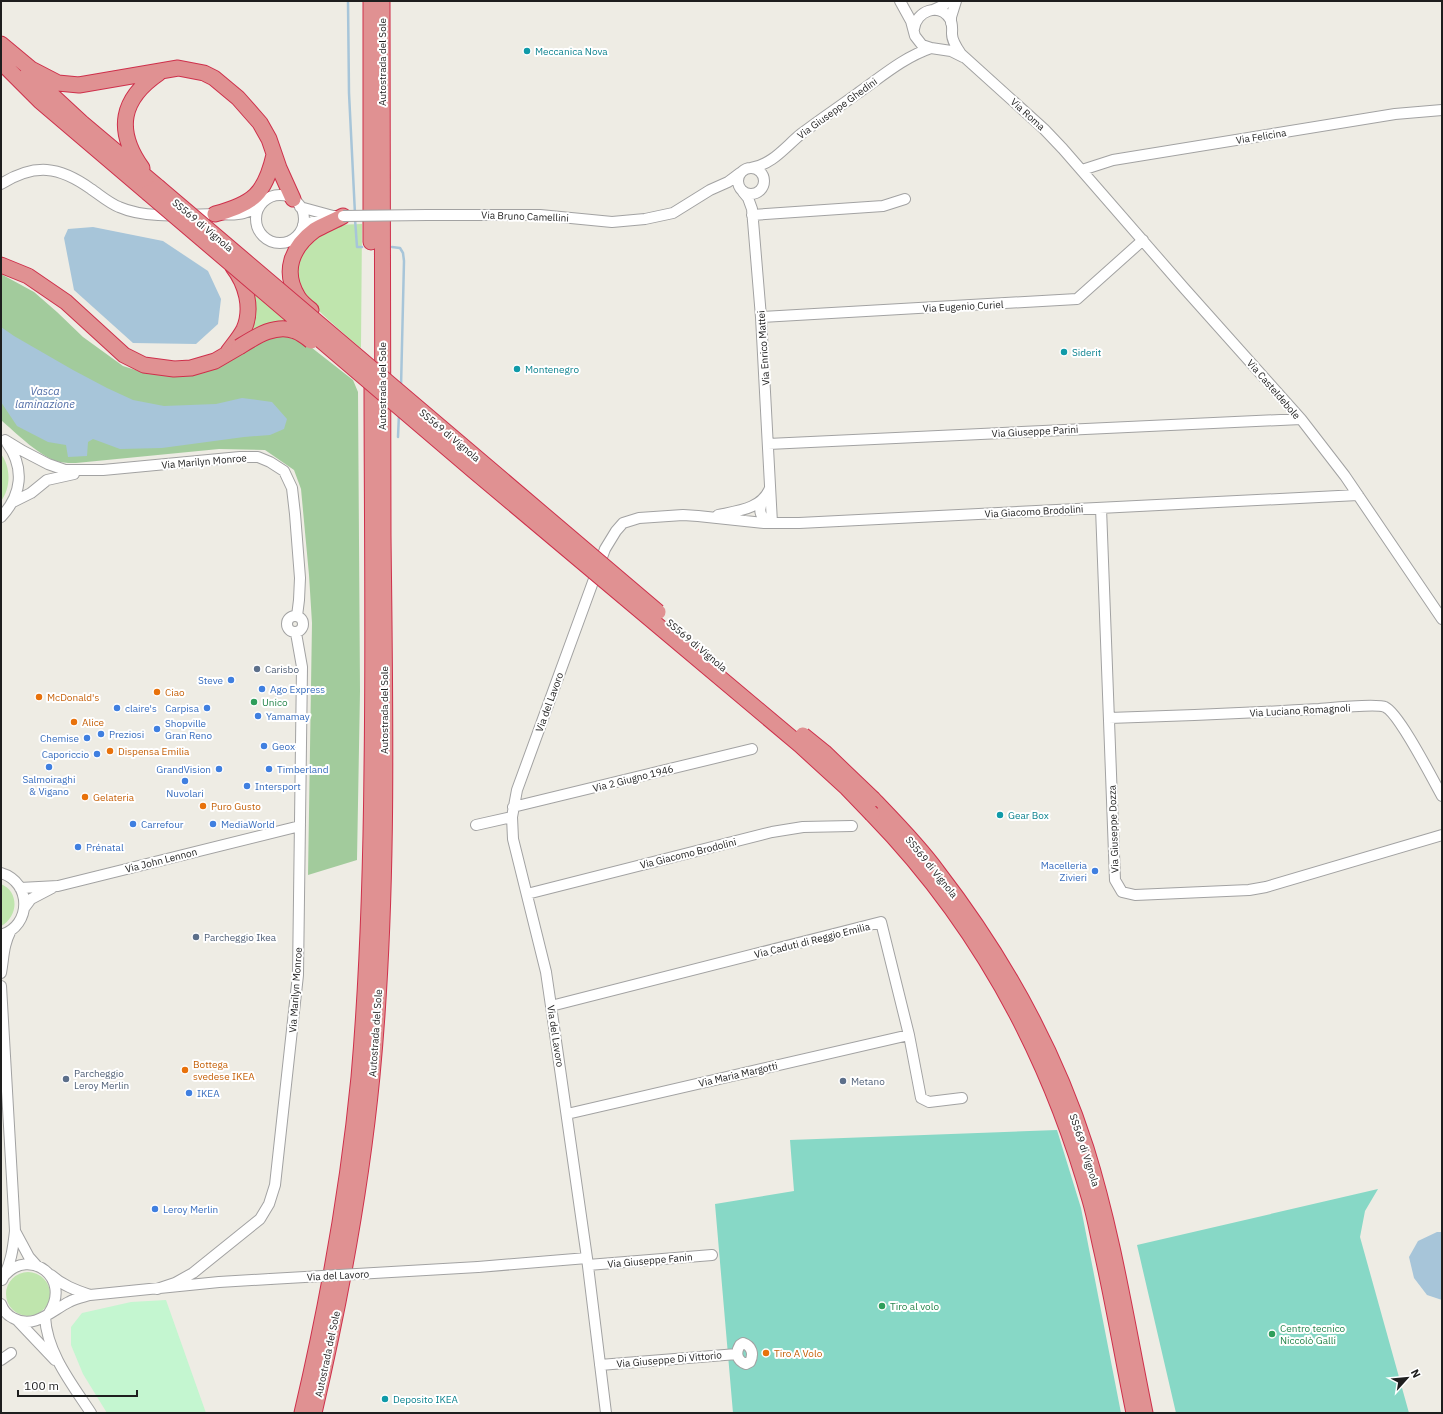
<svg xmlns="http://www.w3.org/2000/svg" width="1443" height="1414" font-family="'IBM Plex Sans',sans-serif">
	<style>
		.grass { fill: #bfe5ad }
		.forest { fill: #a2cb9c }
		.park { fill: #c4f6d0 }
		.pitch { fill: #87d8c6 }
		.water { fill: #a7c5d9 }
		.lines { fill: none; stroke-linecap: round; stroke-linejoin: round }
		.stream { stroke: #a7c5d9; stroke-width: 2.5 }
		.minor-casing { stroke: #a2a2a2; stroke-width: 12 }
		.highway-casing { stroke: #ce304b; stroke-width: 17 }
		.minor { stroke: #fff; stroke-width: 10 }
		.highway { stroke: #e09192; stroke-width: 15 }
		.minor-bridge-casing { stroke: #a2a2a2; stroke-width: 12; stroke-linecap: butt }
		.highway-bridge-casing { stroke: #ce304b; stroke-width: 17; stroke-linecap: butt }
		.minor-bridge { stroke: #fff; stroke-width: 10 }
		.highway-bridge { stroke: #e09192; stroke-width: 15 }
		.culture-dot { fill: #0f9aa8; stroke: #fff; stroke-width: 1.5 }
		.service-dot { fill: #5c6f8a; stroke: #fff; stroke-width: 1.5 }
		.shop-dot { fill: #3f7fe0; stroke: #fff; stroke-width: 1.5 }
		.food-dot { fill: #e8710a; stroke: #fff; stroke-width: 1.5 }
		.leisure-dot { fill: #2e9e5b; stroke: #fff; stroke-width: 1.5 }
		.labels { text-anchor: middle; stroke-width: 4; stroke-linejoin: round; paint-order: stroke }
		.culture-label { font-size: 10px; fill: #0d838f; stroke: #fff; text-anchor: start }
		.street-label { font-size: 10px; fill: #1e1e1e; stroke: #fff }
		.service-label { font-size: 10px; fill: #4e5e75; stroke: #fff; text-anchor: start }
		.shop-label { font-size: 10px; fill: #366cbe; stroke: #fff; text-anchor: start }
		.food-label { font-size: 10px; fill: #c56008; stroke: #fff; text-anchor: start }
		.leisure-label { font-size: 10px; fill: #27864d; stroke: #fff; text-anchor: start }
		.water-label { font-size: 11px; font-style: italic; fill: #516da7; stroke: #fff }
	</style>
	<rect width="100%" height="100%" fill="#eeece4"/>
	<path class="grass" d="M362 224 361 348C347 336 297 296 296 278 295 268 299 257 300 247L332 225Z
		M247 285 295 324 240 343Z
		M1 454C11 467 11 488 1 501Z
		M1 884C20 892 18 917 1 926Z
		M6 1294a22 22 0 1 1 44 0a22 22 0 1 1-44 0Z"/>
	<path class="forest" d="M1 274 34 292 57 312 83 337 123 366 145 373 168 375 217 368 234 358 250 346 267 338 292 335 307 344 353 380 358 392 360 691 357 860 308 875 312 623 309 575 301 489 294 470 265 450 219 449 76 463C71 463 65 463 60 462 42 459 15 432 1 420Z"/>
	<path class="park" d="M166 1300 206 1413H107L83 1374 71 1345V1327L82 1313 131 1302Z"/>
	<path class="pitch" d="M1057 1130 1081 1208 1121 1413H733L715 1204 794 1191 790 1140Z
		M1378 1189 1365 1211 1360 1237 1409 1413H1176L1137 1245Z"/>
	<path class="water" d="M93 227 163 241 208 271 221 299 218 324 196 344 133 343 74 290 64 238 68 229Z
		M1 327 14 336 73 370 107 388 133 400 164 406 216 404 242 398 272 402 287 419 284 429 270 435 244 437 162 448 120 449 93 439 88 442 87 456 68 457 66 445 48 442 17 426 1 402Z
		M1437 1232H1442V1300L1427 1295 1414 1278 1409 1257 1418 1241Z"/>
	<g class="lines">
		<path class="stream" d="M348 1 349 93 355 214
			M355 219 357 247H362
			M392 247 400 248 403 253 404 261 401 387
			M398 437 399 414"/>
		<g class="minor-casing">
			<path id="minor" d="M900 1 911 21 915 36 922 45 931 48 951 51 963 57
				M933 10 944 5 947 1
				M951 23V17L956 1
				M914 29C916 11 939 2 950 19 953 24 952 29 952 34 952 41 957 48 961 54L1044 129 1063 149 1184 288 1301 419 1345 476 1442 619
				M738 181a13 13 0 1 1 26 0a13 13 0 1 1-26 0Z
				M751 168C773 164 785 147 801 134 819 120 839 107 858 93 881 77 904 57 931 48
				M1082 170 1113 160 1395 114 1442 110
				M1 184C35 163 59 166 91 189 100 195 109 203 119 207 146 219 184 215 213 214 223 214 234 216 244 213 252 211 258 206 264 201
				M743 192 748 198 752 209 761 317 772 523
				M256 219a24 24 0 1 1 48 0a24 24 0 1 1-48 0Z
				M300 207 333 216H343
				M427 215H540L612 222 645 219 673 213 710 190 728 182 740 173
				M752 215 883 206 905 199
				M303 225 331 216
				M761 317 1077 299 1143 240
				M5 440 23 451 48 464 65 470H103L240 457H258L270 462 284 471 292 488 295 514 300 578 299 600 297 616
				M768 444 1301 419
				M764 499C757 510 760 519 772 523
				M13 502 31 493 47 480 74 474
				M1101 508 1115 880 1122 892 1135 895 1249 890 1266 887 1442 835
				M718 515C737 511 762 509 770 488
				M1 517C22 495 25 468 7 443
				M287 624a8 8 0 1 1 16 0a8 8 0 1 1-16 0Z
				M1109 718C1179 716 1249 713 1319 709 1331 708 1377 703 1385 707 1399 713 1433 780 1442 796
				M513 807 752 749
				M476 825 512 817
				M1 873C32 882 32 926 1 935
				M20 888 58 886 300 826
				M527 894 772 832 803 827 852 826
				M25 907 31 899 52 888
				M1 973C4 956 3 946 11 930
				M1 986 15 1231C13 1249 11 1264 2 1280
				M551 1006 881 922 909 1035 921 1098 929 1102 962 1098
				M567 1114 909 1035
				M15 1231 29 1257 37 1266
				M588 1265 712 1255
				M478 1267 587 1258
				M5 1275C30 1247 72 1278 49 1313
				M51 1275C62 1285 75 1290 90 1295
				M157 1289 175 1283 193 1273 260 1219 269 1204 275 1185 298 975 302 667 296 633
				M1 1304C3 1310 7 1315 13 1318 34 1330 51 1311 69 1302 76 1298 83 1297 90 1295L219 1282 270 1279
				M45 1317C47 1353 72 1384 91 1413
				M18 1321 55 1360
				M743 1343C752 1346 754 1354 750 1362L746 1364C737 1361 735 1353 740 1345Z
				M1 1360 11 1353
				M600 1365 737 1354
				M606 1413 587 1258 551 1006 546 972 513 839 512 817 517 790 605 549 616 531 623 523 639 518 683 515 698 516 764 523H799L1358 495"/>
		</g>
		<g class="highway-casing">
			<path id="highway" d="M371 1V242
				M1 44 31 69 58 83 79 85 178 68 204 73 214 78 238 98 260 123 269 139 279 168 293 199
				M1 62 40 101 148 193
				M28 73 82 123 158 187
				M142 168C115 130 121 99 159 73
				M215 214C253 204 265 194 274 155
				M1 265 28 276 66 302 124 355 144 365 174 369 191 368 215 361 239 347
				M311 310C306 306 301 302 298 297 282 271 292 247 315 230 324 225 334 221 343 216
				M228 352C233 345 240 337 244 329 253 308 246 284 233 267
				M873 799C895 822 918 845 937 871 1001 954 1054 1048 1086 1148 1113 1234 1127 1325 1145 1413
				M872 814C978 923 1049 1054 1090 1200 1095 1217 1098 1235 1102 1252 1114 1306 1123 1359 1134 1413
				M302 1413C328 1302 348 1190 359 1077 368 974 371 871 372 768 374 636 372 505 372 374
				M314 1413C340 1302 361 1189 372 1076 389 897 385 715 383 535 382 357 382 179 382 1"/>
		</g>
		<use href="#minor" class="minor"/>
		<use href="#highway" class="highway"/>
		<g class="minor-bridge-casing">
			<path id="minor-bridge" d="M343 216 427 215
				M270 1279 478 1267"/>
		</g>
		<g class="highway-bridge-casing">
			<path id="highway-bridge" d="M158 187 658 612
				M148 193 474 471 800 745 847 788 872 814
				M239 347C255 337 276 323 295 331 301 333 306 337 311 341
				M803 735 824 752 873 799"/>
		</g>
		<use href="#minor-bridge" class="minor-bridge"/>
		<use href="#highway-bridge" class="highway-bridge"/>
	</g>
	<g class="culture-dot">
		<circle cx="527" cy="51" r="4"/>
		<circle cx="1064" cy="352" r="4"/>
		<circle cx="517" cy="369" r="4"/>
		<circle cx="1000" cy="815" r="4"/>
		<circle cx="385" cy="1399" r="4"/>
	</g>
	<g class="service-dot">
		<circle cx="257" cy="669" r="4"/>
		<circle cx="196" cy="937" r="4"/>
		<circle cx="66" cy="1079" r="4"/>
		<circle cx="843" cy="1081" r="4"/>
	</g>
	<g class="shop-dot">
		<circle cx="231" cy="680" r="4"/>
		<circle cx="262" cy="689" r="4"/>
		<circle cx="117" cy="708" r="4"/>
		<circle cx="207" cy="708" r="4"/>
		<circle cx="258" cy="716" r="4"/>
		<circle cx="157" cy="729" r="4"/>
		<circle cx="101" cy="734" r="4"/>
		<circle cx="87" cy="738" r="4"/>
		<circle cx="264" cy="746" r="4"/>
		<circle cx="97" cy="754" r="4"/>
		<circle cx="49" cy="767" r="4"/>
		<circle cx="219" cy="769" r="4"/>
		<circle cx="269" cy="769" r="4"/>
		<circle cx="185" cy="781" r="4"/>
		<circle cx="247" cy="786" r="4"/>
		<circle cx="133" cy="824" r="4"/>
		<circle cx="213" cy="824" r="4"/>
		<circle cx="78" cy="847" r="4"/>
		<circle cx="1095" cy="871" r="4"/>
		<circle cx="189" cy="1093" r="4"/>
		<circle cx="155" cy="1209" r="4"/>
	</g>
	<g class="food-dot">
		<circle cx="157" cy="692" r="4"/>
		<circle cx="39" cy="697" r="4"/>
		<circle cx="74" cy="722" r="4"/>
		<circle cx="110" cy="751" r="4"/>
		<circle cx="85" cy="797" r="4"/>
		<circle cx="203" cy="806" r="4"/>
		<circle cx="185" cy="1070" r="4"/>
		<circle cx="766" cy="1353" r="4"/>
	</g>
	<g class="leisure-dot">
		<circle cx="254" cy="702" r="4"/>
		<circle cx="882" cy="1306" r="4"/>
		<circle cx="1272" cy="1334" r="4"/>
	</g>
	<g class="labels">
		<g class="culture-label">
			<text x="535" y="55">Meccanica Nova</text>
			<text x="1072" y="356">Siderit</text>
			<text x="525" y="373">Montenegro</text>
			<text x="1008" y="819">Gear Box</text>
			<text x="393" y="1403">Deposito IKEA</text>
		</g>
		<g class="street-label">
			<text transform="translate(382 62) rotate(-90)" y="4">Autostrada del Sole</text>
			<text transform="translate(837 108) rotate(-36)" y="4">Via Giuseppe Ghedini</text>
			<text transform="translate(1028 114) rotate(42)" y="4">Via Roma</text>
			<text transform="translate(1261 136) rotate(-9)" y="4">Via Felicina</text>
			<text transform="translate(525 216) rotate(2)" y="4">Via Bruno Camellini</text>
			<text transform="translate(203 225) rotate(40)" y="4">SS569 di Vignola</text>
			<text transform="translate(963 306) rotate(-3)" y="4">Via Eugenio Curiel</text>
			<text transform="translate(763 348) rotate(-94)" y="4">Via Enrico Mattei</text>
			<text transform="translate(382 386) rotate(-90)" y="4">Autostrada del Sole</text>
			<text transform="translate(1274 389) rotate(49)" y="4">Via Casteldebole</text>
			<text transform="translate(1035 431) rotate(-3)" y="4">Via Giuseppe Parini</text>
			<text transform="translate(450 435) rotate(40)" y="4">SS569 di Vignola</text>
			<text transform="translate(204 461) rotate(-5)" y="4">Via Marilyn Monroe</text>
			<text transform="translate(1034 511) rotate(-3)" y="4">Via Giacomo Brodolini</text>
			<text transform="translate(697 645) rotate(40)" y="4">SS569 di Vignola</text>
			<text transform="translate(549 702) rotate(-70)" y="4">Via del Lavoro</text>
			<text transform="translate(384 710) rotate(-90)" y="4">Autostrada del Sole</text>
			<text transform="translate(1300 710) rotate(-3)" y="4">Via Luciano Romagnoli</text>
			<text transform="translate(633 778) rotate(-14)" y="4">Via 2 Giugno 1946</text>
			<text transform="translate(1113 829) rotate(-92)" y="4">Via Giuseppe Dozza</text>
			<text transform="translate(688 853) rotate(-14)" y="4">Via Giacomo Brodolini</text>
			<text transform="translate(161 860) rotate(-14)" y="4">Via John Lennon</text>
			<text transform="translate(932 867) rotate(51)" y="4">SS569 di Vignola</text>
			<text transform="translate(812 940) rotate(-14)" y="4">Via Caduti di Reggio Emilia</text>
			<text transform="translate(295 990) rotate(-86)" y="4">Via Marilyn Monroe</text>
			<text transform="translate(375 1033) rotate(-86)" y="4">Autostrada del Sole</text>
			<text transform="translate(556 1036) rotate(81)" y="4">Via del Lavoro</text>
			<text transform="translate(738 1074) rotate(-13)" y="4">Via Maria Margotti</text>
			<text transform="translate(1085 1150) rotate(72)" y="4">SS569 di Vignola</text>
			<text transform="translate(650 1260) rotate(-5)" y="4">Via Giuseppe Fanin</text>
			<text transform="translate(338 1275) rotate(-3)" y="4">Via del Lavoro</text>
			<text transform="translate(327 1354) rotate(-78)" y="4">Autostrada del Sole</text>
			<text transform="translate(669 1359) rotate(-5)" y="4">Via Giuseppe Di Vittorio</text>
		</g>
		<g class="service-label">
			<text x="265" y="673">Carisbo</text>
			<text x="204" y="941">Parcheggio Ikea</text>
			<text x="74" y="1077">Parcheggio<tspan x="74" dy="12">Leroy Merlin</tspan></text>
			<text x="851" y="1085">Metano</text>
		</g>
		<g class="shop-label">
			<text x="223" y="684" text-anchor="end">Steve</text>
			<text x="270" y="693">Ago Express</text>
			<text x="125" y="712">claire's</text>
			<text x="199" y="712" text-anchor="end">Carpisa</text>
			<text x="266" y="720">Yamamay</text>
			<text x="165" y="727">Shopville<tspan x="165" dy="12">Gran Reno</tspan></text>
			<text x="109" y="738">Preziosi</text>
			<text x="79" y="742" text-anchor="end">Chemise</text>
			<text x="272" y="750">Geox</text>
			<text x="89" y="758" text-anchor="end">Caporiccio</text>
			<text x="211" y="773" text-anchor="end">GrandVision</text>
			<text x="277" y="773">Timberland</text>
			<text x="49" y="783" text-anchor="middle">Salmoiraghi<tspan x="49" dy="12">&amp; Vigano</tspan></text>
			<text x="255" y="790">Intersport</text>
			<text x="185" y="797" text-anchor="middle">Nuvolari</text>
			<text x="141" y="828">Carrefour</text>
			<text x="221" y="828">MediaWorld</text>
			<text x="86" y="851">Prénatal</text>
			<text x="1087" y="869" text-anchor="end">Macelleria<tspan x="1087" dy="12">Zivieri</tspan></text>
			<text x="197" y="1097">IKEA</text>
			<text x="163" y="1213">Leroy Merlin</text>
		</g>
		<g class="food-label">
			<text x="165" y="696">Ciao</text>
			<text x="47" y="701">McDonald's</text>
			<text x="82" y="726">Alice</text>
			<text x="118" y="755">Dispensa Emilia</text>
			<text x="93" y="801">Gelateria</text>
			<text x="211" y="810">Puro Gusto</text>
			<text x="193" y="1068">Bottega<tspan x="193" dy="12">svedese IKEA</tspan></text>
			<text x="774" y="1357">Tiro A Volo</text>
		</g>
		<g class="leisure-label">
			<text x="262" y="706">Unico</text>
			<text x="890" y="1310">Tiro al volo</text>
			<text x="1280" y="1332">Centro tecnico<tspan x="1280" dy="12">Niccolò Galli</tspan></text>
		</g>
		<g class="water-label">
			<text x="45" y="395">Vasca<tspan x="45" dy="13">laminazione</tspan></text>
		</g>
	</g>
	<rect width="1443" height="1414" fill="none" stroke="#1e1e1e" stroke-width="4"/>
	<g transform="translate(1407 1378) rotate(63)" stroke="#ffffff" stroke-width="3" paint-order="stroke">
	<path d="M0-3L7 15L0 10L-7 15Z" fill="#1e1e1e"/>
	<text y="-6" font-size="11" font-weight="bold" text-anchor="middle" fill="#1e1e1e">N</text>
	</g>
	<path d="M18 1390v6h119v-6" fill="none" stroke="#1e1e1e" stroke-width="2"/>
	<text x="24" y="1390" font-size="12" fill="#1e1e1e" stroke="#ffffff" stroke-width="3" paint-order="stroke">100 m</text>
</svg>
